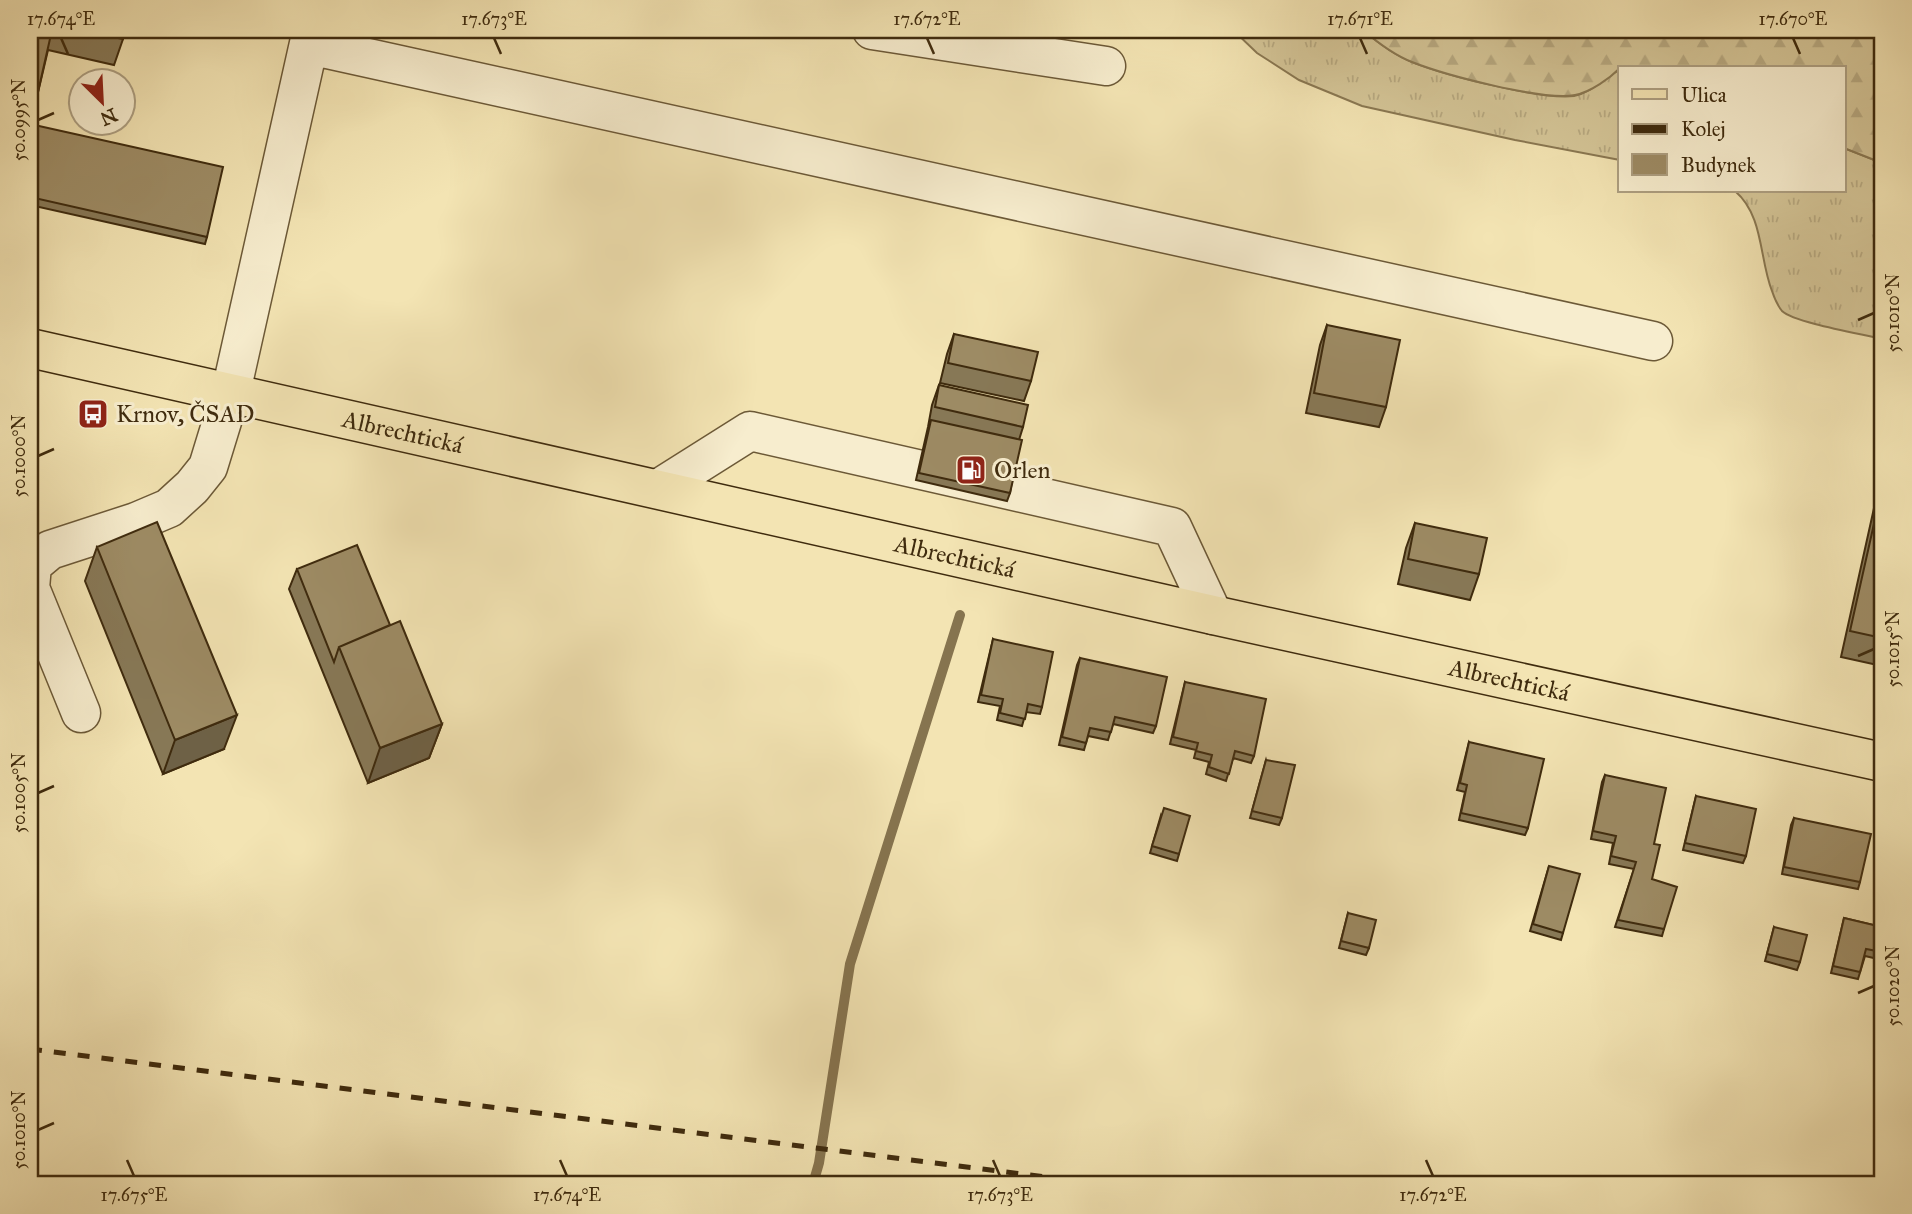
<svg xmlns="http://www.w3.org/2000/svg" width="1912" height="1214" font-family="'IM FELL Great Primer',serif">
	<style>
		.grass { fill: url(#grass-tufts); stroke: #8a7852; stroke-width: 2 }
		.forest { fill: url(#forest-firs); stroke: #8a7852; stroke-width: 2 }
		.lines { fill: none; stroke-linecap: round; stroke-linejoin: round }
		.stream { stroke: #86744f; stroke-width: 10 }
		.minor-casing { stroke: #6c5937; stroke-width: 41 }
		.major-casing { stroke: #3f2b0e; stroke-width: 41 }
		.minor { stroke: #f7edce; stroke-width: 38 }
		.major { stroke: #f3e4b3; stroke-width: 38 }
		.rail { stroke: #3f2b0e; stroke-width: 5; stroke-dasharray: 12 12; stroke-linecap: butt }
		.wall { fill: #877856; stroke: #3f2b0e; stroke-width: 2 }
		.shaded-wall { fill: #6e6146; stroke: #3f2b0e; stroke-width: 2 }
		.building { fill: #9d8b64; stroke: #3f2b0e; stroke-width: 2 }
		.ticks { fill: none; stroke: #3f2b0e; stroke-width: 2.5 }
		.labels { text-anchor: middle; stroke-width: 6; stroke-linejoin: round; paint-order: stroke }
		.poi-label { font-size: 24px; fill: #3f2b0e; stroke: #f7edce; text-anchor: start }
		.street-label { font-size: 24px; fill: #3f2b0e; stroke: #f7edce }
		.neatline { fill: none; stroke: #3f2b0e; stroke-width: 2.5 }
		.ticks-label { font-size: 18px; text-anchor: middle; fill: #3f2b0e }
	</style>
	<defs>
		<pattern id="grass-tufts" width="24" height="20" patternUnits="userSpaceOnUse" patternTransform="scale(1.75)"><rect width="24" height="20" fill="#d4c597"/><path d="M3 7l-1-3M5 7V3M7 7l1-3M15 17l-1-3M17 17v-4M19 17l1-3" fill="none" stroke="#b7a981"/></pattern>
		<pattern id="forest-firs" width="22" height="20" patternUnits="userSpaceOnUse" patternTransform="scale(1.75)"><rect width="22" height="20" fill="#d4c597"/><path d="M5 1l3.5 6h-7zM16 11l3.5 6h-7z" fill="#b7a981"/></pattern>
	</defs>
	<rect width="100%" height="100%" fill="#f3e4b3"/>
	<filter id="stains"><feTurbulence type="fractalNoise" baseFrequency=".00286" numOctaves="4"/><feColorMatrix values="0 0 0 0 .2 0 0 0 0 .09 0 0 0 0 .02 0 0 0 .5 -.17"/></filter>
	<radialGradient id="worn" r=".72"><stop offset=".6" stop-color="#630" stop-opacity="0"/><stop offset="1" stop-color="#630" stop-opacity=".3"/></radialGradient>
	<path class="grass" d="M1233 30H1363C1377 42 1394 55 1412 62 1445 75 1540 100 1574 96 1592 93 1603 77 1620 70V160L1515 140 1362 106 1299 80 1257 53Z
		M1844 148 1882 163V339C1862 334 1795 323 1782 311 1778 306 1774 297 1772 291 1759 258 1764 216 1735 191H1844Z"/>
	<path class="forest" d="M1363 30H1882V163L1844 148V68H1620C1610 78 1591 92 1575 95 1543 101 1445 75 1412 62 1394 55 1377 42 1363 30Z"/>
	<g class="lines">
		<path class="stream" d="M813 1184 819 1163 850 964 960 615"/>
		<g class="minor-casing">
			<path id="minor" d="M872 30 1106 66
				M309 45 1653 341
				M658 489 750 431 1172 527 1213 615
				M81 713 30 588 32 565 50 550 136 522 169 508 192 487 208 467 231 392 312 30"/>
		</g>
		<g class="major-casing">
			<g id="major">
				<path id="s1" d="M30 348 1213 615 1882 762"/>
			</g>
		</g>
		<use href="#minor" class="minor"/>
		<use href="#major" class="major"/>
		<path class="rail" d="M30 1049 1101 1184"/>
	</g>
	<path class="wall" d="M30 30H125L123 39 114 65 48 50 35 105 30 120Z
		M30 124 207 237 205 244 30 205Z
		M1327 325 1386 407 1379 427 1306 413 1320 345Z
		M954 334 1031 381 1024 401 940 383 947 354Z
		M939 385 1023 427 1019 440 1010 493 1007 501 916 480 928 427 932 405Z
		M1882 472V666L1841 657Z
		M1415 523 1479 574 1470 600 1398 584 1406 548Z
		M97 547 224 749 163 774 85 581Z
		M297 569 390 625 442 724 429 758 368 783 289 589Z
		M993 639 1042 707 1040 714 1026 712 1022 726 997 720 1000 706 978 702Z
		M1080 658 1156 726 1153 733 1113 724 1108 740 1088 736 1084 750 1059 745 1077 665Z
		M1185 682 1254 756 1251 763 1233 758 1226 781 1206 774 1209 762 1194 758 1196 750 1170 744Z
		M1469 742 1528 828 1525 835 1459 820 1465 792 1457 790Z
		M1266 760 1282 818 1279 825 1250 818Z
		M1605 775 1654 844 1652 879 1664 929 1662 936 1615 927 1634 869 1609 864 1613 843 1591 839 1602 782Z
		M1696 796 1746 856 1743 863 1683 850Z
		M1161 815 1179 854 1177 861 1150 853Z
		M1794 818 1860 882 1858 889 1782 874 1791 825Z
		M1549 866 1563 933 1561 940 1530 931Z
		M1348 913 1369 948 1366 955 1339 948Z
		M1844 918 1882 927V960L1865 956 1858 979 1831 973Z
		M1774 927 1800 962 1797 970 1765 961Z"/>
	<path class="shaded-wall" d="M237 715 224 749 163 774 175 740Z
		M442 724 429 758 368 783 380 748Z"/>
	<path class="building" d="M30 30H52L35 105 30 104Z
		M81 30H125L123 39Z
		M30 124 223 167 207 237 30 197Z
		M1327 325 1400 340 1386 407 1314 393Z
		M954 334 1038 352 1031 381 948 363Z
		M939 385 1028 405 1023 427 935 407Z
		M931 420 1022 440 1010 493 919 473Z
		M1882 488V638L1850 631Z
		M157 522 237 715 175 740 97 547Z
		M1415 523 1487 538 1479 574 1408 559Z
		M357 545 390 625 339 647 334 662 297 569Z
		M400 621 442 724 380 748 339 647Z
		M993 639 1053 652 1042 707 1028 704 1025 719 1000 713 1003 699 981 695Z
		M1080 658 1167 677 1156 726 1115 717 1111 732 1090 728 1086 743 1062 737Z
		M1185 682 1266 699 1254 756 1235 751 1229 774 1209 767 1212 755 1196 751 1198 743 1173 737Z
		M1469 742 1544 759 1528 828 1461 813 1467 785 1460 783Z
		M1266 760 1295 765 1282 818 1252 811Z
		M1605 775 1666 788 1654 844 1660 845 1652 879 1677 887 1664 929 1618 920 1636 862 1611 856 1616 836 1593 831Z
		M1696 796 1756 809 1746 856 1685 843Z
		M1164 808 1190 816 1179 854 1152 846Z
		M1794 818 1871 834 1860 882 1784 867Z
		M1549 866 1580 874 1563 933 1533 924Z
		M1348 913 1376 920 1369 948 1341 941Z
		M1844 918 1882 927V952L1866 949 1860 972 1833 966Z
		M1774 927 1807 935 1800 962 1767 954Z"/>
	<path class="ticks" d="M61 38 68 54M494 38 501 54M927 38 934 54M1360 38 1367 54M1793 38 1800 54M38 120 54 113M1858 320 1874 313M38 456 54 449M1858 656 1874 649M38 793 54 786M1858 993 1874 986M38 1130 54 1123M127 1160 134 1176M560 1160 567 1176M993 1160 1000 1176M1426 1160 1433 1176"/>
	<defs>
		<g id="bus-square" transform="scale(1.575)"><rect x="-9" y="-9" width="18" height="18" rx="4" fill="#8f2418" stroke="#f7edce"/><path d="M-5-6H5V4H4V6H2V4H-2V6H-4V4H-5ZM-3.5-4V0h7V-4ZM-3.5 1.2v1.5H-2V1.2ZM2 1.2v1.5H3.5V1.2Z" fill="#fff"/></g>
		<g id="fuel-square" transform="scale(1.575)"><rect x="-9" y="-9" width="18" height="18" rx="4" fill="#8f2418" stroke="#f7edce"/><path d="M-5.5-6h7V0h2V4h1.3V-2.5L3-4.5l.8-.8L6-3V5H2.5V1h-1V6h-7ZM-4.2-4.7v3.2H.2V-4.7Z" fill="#fff"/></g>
	</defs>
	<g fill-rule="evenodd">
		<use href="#bus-square" x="93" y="414"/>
		<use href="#fuel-square" x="971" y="470"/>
	</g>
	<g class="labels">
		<g class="poi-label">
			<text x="116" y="422">Krnov, ČSAD</text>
			<text x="994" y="478">Orlen</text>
		</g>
		<g class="street-label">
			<text dy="8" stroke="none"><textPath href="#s1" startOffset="382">Albrechtická</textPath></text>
			<text dy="8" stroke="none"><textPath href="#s1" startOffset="948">Albrechtická</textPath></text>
			<text dy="8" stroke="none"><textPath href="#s1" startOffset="1516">Albrechtická</textPath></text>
		</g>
	</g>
	<rect width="1912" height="1214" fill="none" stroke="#f3e4b3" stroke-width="77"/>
	<rect x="1618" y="66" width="228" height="126" fill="#f7edce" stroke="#ad9f81" stroke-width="2"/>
	<rect x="1632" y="89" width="35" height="10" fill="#f3e4b3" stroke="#ad9f81" stroke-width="2"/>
	<text x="1681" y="102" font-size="21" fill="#3f2b0e">Ulica</text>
	<rect x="1632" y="124" width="35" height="10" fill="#3f2b0e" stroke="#ad9f81" stroke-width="2"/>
	<text x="1681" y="136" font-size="21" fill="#3f2b0e">Kolej</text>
	<rect x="1632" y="154" width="35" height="21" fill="#9d8b64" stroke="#ad9f81" stroke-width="2"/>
	<text x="1681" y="172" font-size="21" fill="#3f2b0e">Budynek</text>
	<g transform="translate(102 102) rotate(156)"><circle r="33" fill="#f7edce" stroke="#ad9f81" stroke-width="2"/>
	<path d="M0-5L12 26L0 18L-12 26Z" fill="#8f2418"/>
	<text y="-10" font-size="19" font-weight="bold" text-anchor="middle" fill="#3f2b0e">N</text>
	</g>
	<rect x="38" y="38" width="1836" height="1138" class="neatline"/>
	<g class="ticks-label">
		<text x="61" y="25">17.674°E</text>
		<text x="494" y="25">17.673°E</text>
		<text x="927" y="25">17.672°E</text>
		<text x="1360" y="25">17.671°E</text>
		<text x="1793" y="25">17.670°E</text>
		<text transform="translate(19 120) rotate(-90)" y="6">50.0995°N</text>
		<text transform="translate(1893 313) rotate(-90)" y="6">50.1010°N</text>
		<text transform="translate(19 456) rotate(-90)" y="6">50.1000°N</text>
		<text transform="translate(1893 649) rotate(-90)" y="6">50.1015°N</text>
		<text transform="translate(19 793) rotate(-90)" y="6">50.1005°N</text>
		<text transform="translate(1893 986) rotate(-90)" y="6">50.1020°N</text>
		<text transform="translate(19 1130) rotate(-90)" y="6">50.1010°N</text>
		<text x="134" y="1201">17.675°E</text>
		<text x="567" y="1201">17.674°E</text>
		<text x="1000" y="1201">17.673°E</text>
		<text x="1433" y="1201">17.672°E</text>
	</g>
	<rect width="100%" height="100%" filter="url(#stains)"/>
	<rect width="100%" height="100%" fill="url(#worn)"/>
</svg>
